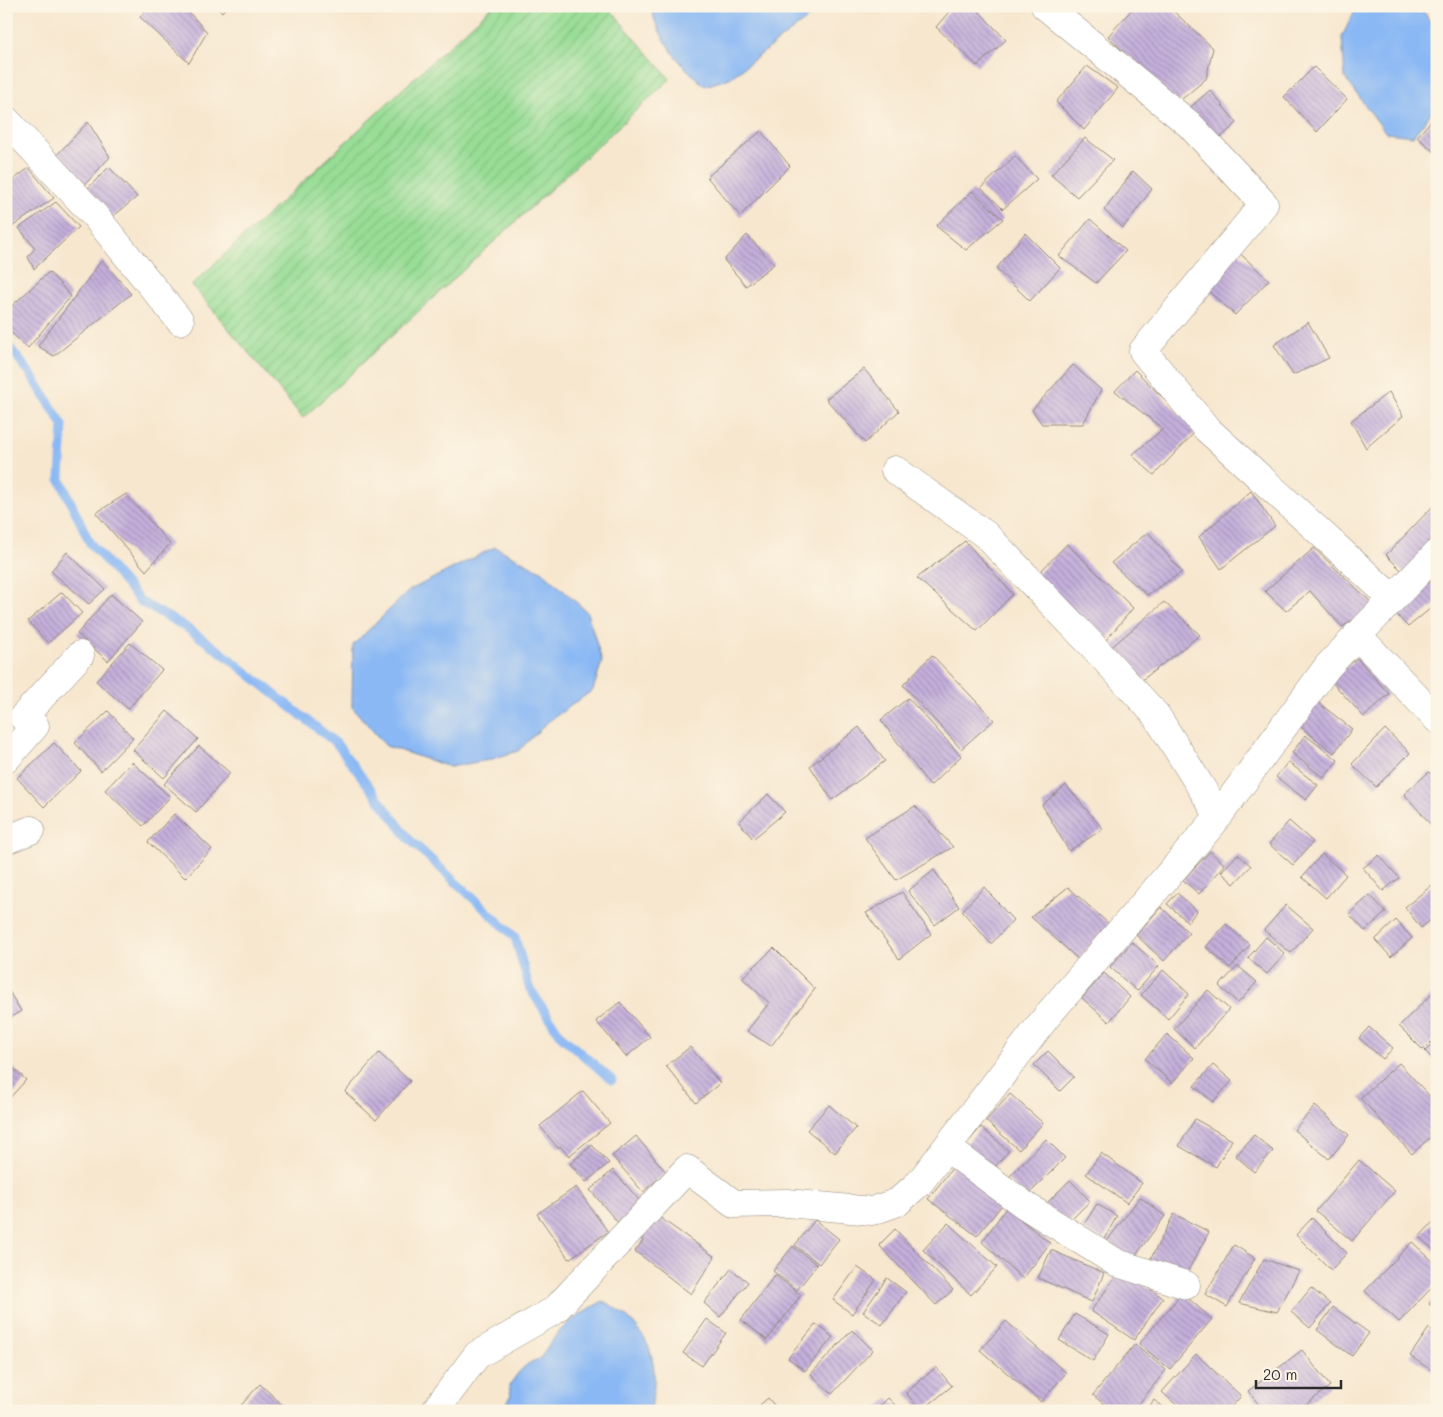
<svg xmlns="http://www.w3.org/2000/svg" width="1443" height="1417" font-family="Mali,sans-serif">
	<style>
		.garden { fill: url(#garden-furrows); stroke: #628460 }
		.water { fill: #89b8f4; stroke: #5a7290 }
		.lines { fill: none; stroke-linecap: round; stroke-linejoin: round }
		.stream { stroke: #89b8f4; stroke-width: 9 }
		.building { fill: url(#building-back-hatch) }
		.minor-casing { stroke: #91897d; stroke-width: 29 }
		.minor { stroke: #fff; stroke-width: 28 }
	</style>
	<defs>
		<pattern id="garden-furrows" width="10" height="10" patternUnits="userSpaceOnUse" patternTransform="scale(1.25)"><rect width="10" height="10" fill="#98dd96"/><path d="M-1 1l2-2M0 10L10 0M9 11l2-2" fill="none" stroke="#83be81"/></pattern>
		<pattern id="building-back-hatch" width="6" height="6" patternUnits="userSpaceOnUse" patternTransform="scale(1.25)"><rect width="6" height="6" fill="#c5b0dc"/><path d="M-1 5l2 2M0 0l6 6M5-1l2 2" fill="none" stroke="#a08fb3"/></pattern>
	</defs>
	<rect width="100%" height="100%" fill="#fcf5e5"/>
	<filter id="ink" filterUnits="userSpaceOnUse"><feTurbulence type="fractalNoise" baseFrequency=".02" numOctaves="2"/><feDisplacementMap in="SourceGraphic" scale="10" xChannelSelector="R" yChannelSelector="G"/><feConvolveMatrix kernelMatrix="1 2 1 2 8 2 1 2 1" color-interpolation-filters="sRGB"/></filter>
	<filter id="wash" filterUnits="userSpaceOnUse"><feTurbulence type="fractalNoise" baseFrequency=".0096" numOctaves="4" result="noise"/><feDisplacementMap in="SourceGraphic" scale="20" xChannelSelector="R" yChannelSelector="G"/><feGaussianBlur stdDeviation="1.12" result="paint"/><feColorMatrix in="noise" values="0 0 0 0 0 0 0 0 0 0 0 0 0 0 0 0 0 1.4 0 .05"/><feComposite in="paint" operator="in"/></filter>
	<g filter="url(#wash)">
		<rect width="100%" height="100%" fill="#f7e7cf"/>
		<path class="garden" d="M492 6H607L670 79 303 418 192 285Z"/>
		<path class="water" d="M650 6H824L730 78 705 86C677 62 661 42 650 6Z
			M1357 6H1420L1437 32V106L1413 136 1386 133 1345 78 1342 37Z
			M495 547 543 572 587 612 602 661 593 690 549 721 518 751 489 760 450 767 386 746 352 707 353 645 410 590Z
			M603 1301C631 1315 652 1339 654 1371 655 1384 652 1398 651 1411H507L506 1405 511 1396 509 1386C517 1374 525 1362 540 1359 558 1328 572 1318 603 1301Z"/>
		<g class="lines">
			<path class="stream" d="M6 343 30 373 63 425 60 479 90 543 141 602 184 626 221 652 336 743 409 839 515 937 529 987 561 1036 612 1080"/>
		</g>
		<g id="blocks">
			<path class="building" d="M149 6H183L207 32 189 63 140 17Z
				M215 6H227L222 12Z
				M954 6H974L1006 40 977 66 936 27Z
				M1135 6H1168L1213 48 1206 79 1176 104 1108 36Z
				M1087 66 1118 88 1084 130 1056 102Z
				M1314 67 1347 99 1317 132 1284 97Z
				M1210 90 1237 123 1213 144 1185 112Z
				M1437 114V154L1417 137Z
				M88 122 110 157 79 191 51 161Z
				M761 131 790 166 740 216 707 177Z
				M1085 138 1113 160 1077 197 1051 175Z
				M1015 156 1037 179 1003 209 981 188Z
				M109 167 137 197 106 222 81 195Z
				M29 168 54 198 6 231V185Z
				M1133 171 1152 189 1123 228 1104 210Z
				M972 191 1003 219 966 250 936 226Z
				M56 202 79 227 34 269 28 257 35 248 19 228Z
				M1090 219 1126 251 1096 283 1059 256Z
				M1025 233 1060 268 1030 301 996 269Z
				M747 235 774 264 746 286 724 260Z
				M1236 250 1269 280 1235 315 1203 286Z
				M102 260 131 294 54 356 38 346Z
				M49 272 71 296 28 348 6 328V311Z
				M1308 322 1329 358 1293 375 1274 345Z
				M1073 365 1101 390 1083 424H1042L1032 410Z
				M864 369 899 411 865 443 826 399Z
				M1135 370 1196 431 1154 475 1132 455 1163 429 1115 391Z
				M1389 392 1403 416 1366 448 1351 421Z
				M1251 491 1275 526 1221 569 1199 537Z
				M126 494 170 544 146 571 96 513Z
				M1437 502V539L1405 574 1386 555Z
				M1148 532 1182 572 1147 595 1111 563Z
				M965 541 1013 594 977 631 917 578Z
				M1067 544 1133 608 1102 645 1037 575Z
				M1314 548 1374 605 1342 627 1310 591 1286 611 1265 591Z
				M67 552 105 589 89 604 51 571Z
				M1425 576 1437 589V603L1408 627 1389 606Z
				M62 592 82 613 48 643 28 621Z
				M111 594 142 622 108 661 77 634Z
				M1164 602 1200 635 1137 684 1107 651Z
				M130 643 162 670 128 709 96 681Z
				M932 655 994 720 961 749 903 685Z
				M1357 658 1389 694 1364 717 1331 681Z
				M908 698 961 756 930 786 881 720Z
				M1315 700 1352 729 1334 753 1297 724Z
				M108 711 133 738 101 771 75 743Z
				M167 711 198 739 164 778 133 750Z
				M859 727 885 761 832 800 810 766Z
				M1385 729 1410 753 1376 787 1352 764Z
				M1305 735 1338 760 1324 778 1292 753Z
				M54 743 81 771 44 807 17 778Z
				M199 746 230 773 196 812 164 784Z
				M132 762 170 797 143 826 105 790Z
				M1288 762 1318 785 1306 800 1276 777Z
				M1429 772 1437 780V831L1404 794Z
				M1066 785 1103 829 1069 851 1042 805Z
				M768 794 785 812 753 839 739 822Z
				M915 806 953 847 896 880 865 838Z
				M174 814 212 849 185 878 148 842Z
				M1289 821 1313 842 1293 865 1269 844Z
				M1210 851 1225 865 1199 894 1183 880Z
				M1238 854 1251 866 1234 884 1221 872Z
				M1322 854 1346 875 1326 898 1302 877Z
				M1379 855 1399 878 1383 891 1363 868Z
				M934 870 959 907 935 925 908 891Z
				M1437 881V915L1421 928 1405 907Z
				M984 887 1013 920 991 944 962 911Z
				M1068 887 1110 925 1078 959 1031 917Z
				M902 892 931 934 899 959 866 913Z
				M1177 893 1197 911 1188 922 1167 904Z
				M1370 895 1386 912 1365 931 1349 914Z
				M1286 905 1313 928 1291 953 1264 930Z
				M1161 907 1189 933 1164 961 1136 935Z
				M1396 920 1412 938 1391 957 1375 940Z
				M1226 924 1250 945 1230 968 1206 947Z
				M1266 937 1285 954 1267 974 1248 958Z
				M1132 942 1159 966 1137 991 1110 967Z
				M774 948 815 989 771 1046 747 1031 769 1003 742 978Z
				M1238 966 1257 982 1238 1003 1219 986Z
				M1163 970 1189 994 1168 1019 1141 995Z
				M1104 973 1130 997 1109 1022 1082 998Z
				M6 987 21 1011 6 1020Z
				M1437 989V1036L1423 1050 1399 1026Z
				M1208 990 1229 1009 1195 1048 1174 1029Z
				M620 1002 650 1037 626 1057 596 1021Z
				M1369 1027 1393 1048 1383 1059 1359 1038Z
				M1167 1034 1194 1058 1172 1083 1145 1059Z
				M1437 1040V1063L1425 1051Z
				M690 1047 720 1083 696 1103 666 1066Z
				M1048 1051 1074 1077 1060 1091 1034 1065Z
				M379 1053 410 1081 376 1120 345 1092Z
				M6 1061 26 1080 6 1102Z
				M1399 1063 1437 1104V1131L1412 1154 1360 1098Z
				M1213 1065 1232 1081 1213 1102 1194 1086Z
				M583 1091 610 1123 569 1156 560 1146 558 1148 540 1126Z
				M1010 1094 1043 1123 1019 1150 986 1121Z
				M829 1105 856 1128 835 1153 807 1130Z
				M1315 1106 1349 1135 1329 1159 1294 1130Z
				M1195 1119 1232 1140 1216 1167 1179 1146Z
				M981 1127 1009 1151 989 1173 962 1149Z
				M1254 1135 1273 1151 1254 1172 1236 1156Z
				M636 1136 666 1172 643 1192 612 1156Z
				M1046 1139 1065 1158 1026 1197 1007 1179Z
				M592 1145 609 1163 586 1182 570 1164Z
				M1101 1153 1142 1183 1127 1203 1086 1174Z
				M1359 1160 1395 1191 1352 1241 1316 1211Z
				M957 1162 1006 1200 977 1236 928 1199Z
				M613 1170 644 1206 620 1225 590 1190Z
				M1070 1180 1090 1201 1065 1226 1045 1205Z
				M576 1187 608 1232 569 1259 537 1214Z
				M1140 1197 1165 1216 1133 1259 1107 1241Z
				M1097 1204 1117 1216 1104 1239 1081 1229Z
				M1006 1208 1050 1243 1023 1279 982 1242Z
				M1174 1214 1209 1232 1184 1278 1150 1260Z
				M659 1217 715 1257 691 1294 635 1251 643 1241 641 1238Z
				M1312 1218 1347 1253 1331 1270 1296 1235Z
				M1437 1218V1253L1419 1237Z
				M815 1220 839 1239 819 1264 795 1245Z
				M948 1223 997 1267 971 1295 923 1250Z
				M895 1229 953 1290 936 1305 879 1245Z
				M1412 1242 1437 1265V1282L1399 1322 1365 1291Z
				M1234 1245 1255 1258 1227 1307 1205 1294Z
				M793 1246 817 1265 797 1290 773 1271Z
				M1051 1250 1104 1273 1092 1302 1038 1278Z
				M1264 1259 1299 1271 1277 1312 1239 1303Z
				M857 1267 876 1280 852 1314 833 1300Z
				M731 1269 748 1282 720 1317 704 1303Z
				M1121 1269 1163 1298 1134 1340 1091 1311Z
				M775 1275 801 1295 767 1340 741 1320Z
				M887 1278 906 1292 882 1325 863 1312Z
				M1311 1288 1330 1304 1310 1328 1291 1312Z
				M1182 1293 1212 1319 1170 1369 1139 1344Z
				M1437 1295V1310L1429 1304Z
				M1333 1307 1369 1333 1352 1356 1317 1330Z
				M1075 1314 1109 1334 1093 1361 1059 1340Z
				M707 1319 726 1333 702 1366 683 1353Z
				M1006 1321 1066 1373 1041 1402 980 1350Z
				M816 1324 833 1337 805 1371 788 1358Z
				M1429 1328 1437 1333V1374L1410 1356Z
				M852 1330 873 1350 832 1394 811 1374Z
				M1135 1344 1166 1370 1133 1411H1112L1093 1395Z
				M1302 1350 1330 1386 1298 1411H1264L1248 1391Z
				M1196 1354 1241 1396 1228 1411H1183L1162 1392Z
				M936 1367 952 1386 921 1411 906 1393Z
				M260 1384 289 1411H236Z
				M768 1398 779 1411H753Z
				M888 1398 901 1411H875Z
				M1154 1400 1167 1411H1146Z
				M1310 1405 1317 1411H1306Z"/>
		</g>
	</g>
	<g filter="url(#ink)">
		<use href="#blocks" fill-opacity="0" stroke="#91897d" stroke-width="1"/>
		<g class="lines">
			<g class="minor-casing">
				<path id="minor" d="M1045 6 1189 124 1264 204 1143 351 1207 429 1392 598
					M6 120 95 216 180 321
					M895 470 986 535 1091 644 1156 715 1219 816
					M1357 635 1437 719
					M6 759 35 726 23 717 80 655
					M6 840 31 830
					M947 1148 1026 1206 1117 1263 1186 1285
					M435 1411 477 1355 555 1310 687 1169 734 1204 787 1203 872 1211 898 1202 920 1182 1047 1016 1214 822 1328 666 1437 553"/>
			</g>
			<use href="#minor" class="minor"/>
		</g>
	</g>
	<rect width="1443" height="1417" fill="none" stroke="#fcf5e5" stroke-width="25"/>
	<path d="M1256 1380v8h85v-8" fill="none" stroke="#2b2b2b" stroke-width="2.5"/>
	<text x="1263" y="1380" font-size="15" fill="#2b2b2b" stroke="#fcf5e5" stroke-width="4" paint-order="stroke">20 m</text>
</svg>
